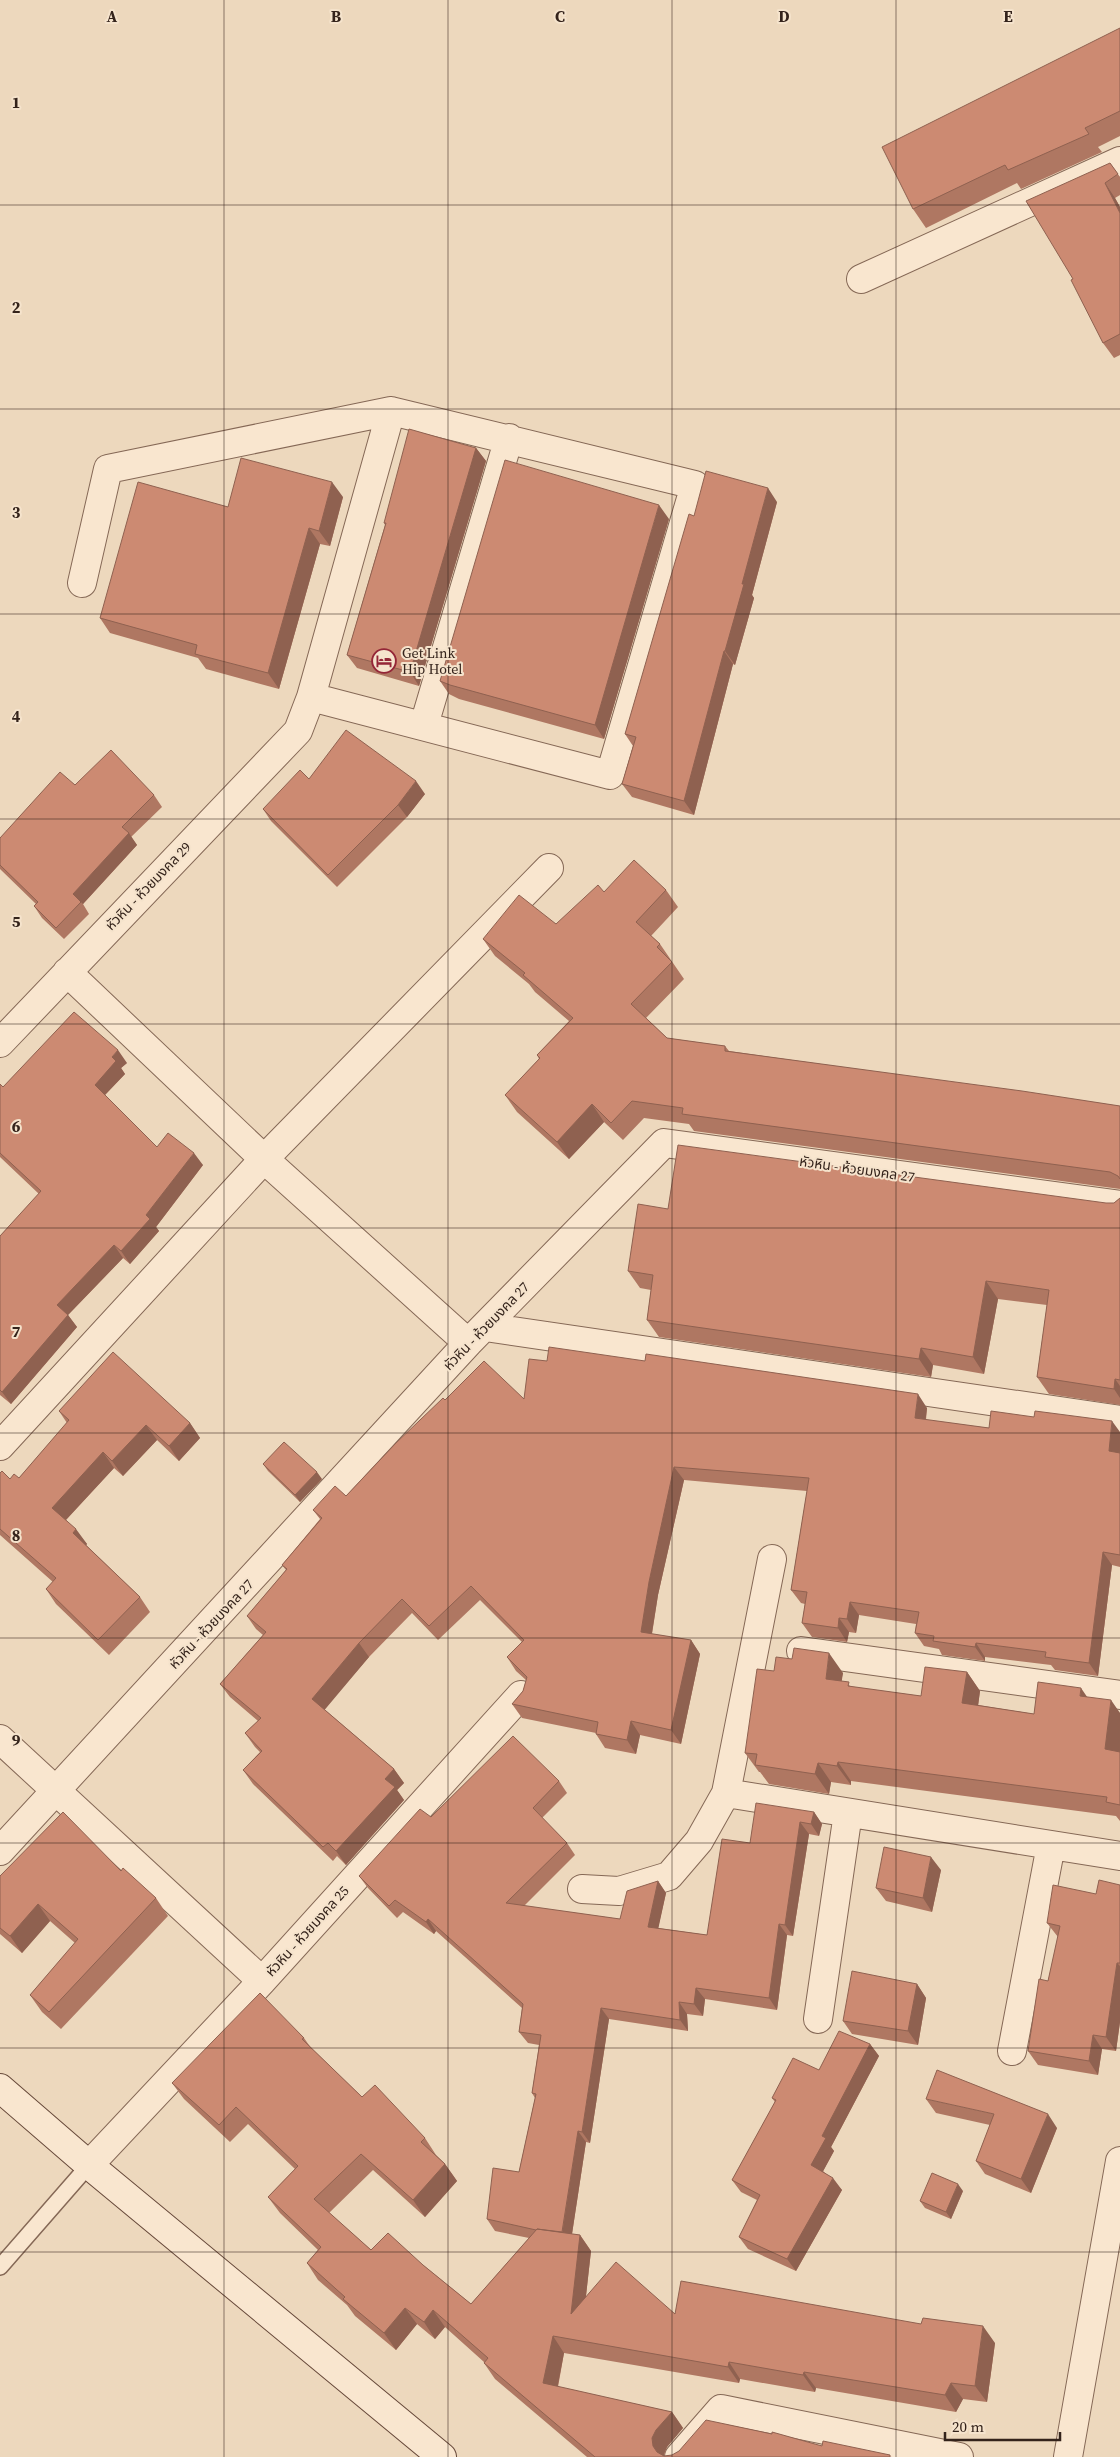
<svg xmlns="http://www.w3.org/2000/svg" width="1120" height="2457" font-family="'Source Serif 4','Noto Sans Thai',serif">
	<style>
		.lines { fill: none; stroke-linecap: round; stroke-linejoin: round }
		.service-casing { stroke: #856856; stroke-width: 18 }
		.minor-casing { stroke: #856856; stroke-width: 30 }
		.secondary-casing { stroke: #67493a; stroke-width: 30 }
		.service { stroke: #f9e6cf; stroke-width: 15 }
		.minor { stroke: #f9e6cf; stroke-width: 28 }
		.secondary { stroke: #f9e6cf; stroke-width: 28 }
		.wall { fill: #af7762 }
		.shaded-wall { fill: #8f6150 }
		.building { fill: #cc8a72; stroke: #8f6150 }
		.grid { fill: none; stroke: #34231b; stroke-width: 1; stroke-opacity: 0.55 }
		.labels { text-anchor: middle; stroke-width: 4; stroke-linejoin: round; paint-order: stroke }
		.poi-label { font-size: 14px; fill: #34231b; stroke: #f5e3cc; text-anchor: start }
		.street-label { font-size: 14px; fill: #34231b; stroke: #f5e3cc }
		.grid-label { font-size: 16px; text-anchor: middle; font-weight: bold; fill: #34231b; stroke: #f5e3cc; stroke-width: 4; stroke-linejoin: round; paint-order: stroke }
	</style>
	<rect width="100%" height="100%" fill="#edd8bd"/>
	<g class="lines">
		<g class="service-casing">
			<path id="service" d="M0 2267 89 2165"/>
		</g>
		<g class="minor-casing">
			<path id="minor" d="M861 279 1120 161
				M82 583 108 469 391 411 695 485 610 775 311 697
				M424 725 509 438
				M67 972 264 1159 468 1343
				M0 1043 298 731 311 697 391 411
				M485 1327 1120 1420
				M0 1446 264 1159 549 868
				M801 1651 1120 1695
				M0 1739 262 1981
				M726 1793 1120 1856
				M0 1851 468 1343 664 1143 1120 1205
				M582 1889 619 1891 669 1876 699 1841 726 1793 772 1559
				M818 2019 848 1813
				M1012 2051 1051 1845
				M89 2165 262 1981 521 1695
				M679 2457 721 2409 959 2457
				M1068 2457 1120 2161"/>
		</g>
		<g class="secondary-casing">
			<path id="secondary" d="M0 2088 89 2165 442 2457"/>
		</g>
		<use href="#service" class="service"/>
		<use href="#minor" class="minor"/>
		<use href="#secondary" class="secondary"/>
	</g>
	<path class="wall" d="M1120 28V136L1098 147 1102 152 1021 189 1017 183 926 228 913 209Z
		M1110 163 1120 177V195L1115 198 1120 207V355L1114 358 1103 343 1073 279Z
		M476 448 486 461 419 686 357 668 347 655 385 525 384 523Z
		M343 497 330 546 320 544 279 689 206 669 198 658 110 633 100 618 228 507Z
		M777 502 752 595 754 598 735 665 733 664 694 815 632 797 622 784 633 746 625 734 694 516Z
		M669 519 604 739 459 699 449 694 440 681Z
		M309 779 425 794 407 817 337 887 271 821 263 809Z
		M75 785 154 795 162 807 131 837 137 845 83 904 89 914 64 939 42 918 34 906 36 904 0 869V838Z
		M666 890 678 907 651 936 660 944 684 979 646 1018 667 1038 725 1046 729 1051 1120 1106V1189L694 1131 689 1124 644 1118 623 1140 604 1122 569 1159 517 1112 505 1095 539 1059 537 1055 569 1021 535 992 529 984 495 956 483 939 556 924 604 892Z
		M127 1063 121 1068 125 1074 105 1095 157 1147 203 1165 156 1227 159 1231 130 1264 123 1258 68 1315 77 1327 11 1404 0 1395V1236L39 1194 0 1157V1084L3 1087Z
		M1120 1198V1405L1049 1394 1037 1377 1047 1305 998 1299 984 1374 933 1365 931 1377 659 1337 647 1320 651 1290 640 1288 628 1271 668 1209 1106 1203H1114Z
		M524 1399 927 1408 926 1420 989 1428 1120 1432V1567L1112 1565 1098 1676 1055 1670 1051 1665 985 1657V1661L942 1655 939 1649 924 1646 915 1633 916 1624 859 1615 856 1633 849 1632 847 1642 812 1637 802 1623 805 1604 801 1603 791 1590 807 1491 684 1480 658 1595 652 1634 691 1640 700 1654 681 1744 640 1735 636 1754 605 1748 596 1734V1733L522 1718 512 1704 523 1691 526 1680 516 1671 507 1657 522 1642 480 1600 438 1640 412 1613 369 1657 324 1709 394 1769 404 1783 397 1790 404 1800 346 1865 337 1856 333 1861 253 1784 243 1770 260 1752 255 1747 245 1733 258 1721 230 1697 220 1684 263 1635 256 1629 247 1616 286 1570 282 1565 320 1519 313 1510 346 1496 445 1400Z
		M59 1411 190 1423 200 1438 179 1461 157 1440 123 1476 114 1468 66 1520 87 1544 86 1545 140 1597 150 1612 109 1655 56 1604 46 1589 53 1582 0 1535V1473L10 1479 19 1478 67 1423Z
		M263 1464 322 1479 300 1502 268 1471Z
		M774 1671 843 1673 841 1681 852 1687 921 1696 967 1672 980 1691 978 1705 1034 1714 1087 1697 1120 1713V1821L1116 1816 851 1781V1785L831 1782 829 1794 769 1784 760 1772H759L745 1753Z
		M559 1781 567 1793 542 1818 567 1843 575 1855 524 1906 620 1919 658 1881 666 1893 658 1928 707 1935 750 1843 814 1812 822 1824 819 1836 809 1834 793 1936 787 1935 777 2010 705 1999 703 2016 687 2014 688 2031 609 2019 590 2143 586 2142 572 2234 580 2235 591 2251 586 2296 675 2314 995 2343 987 2402 963 2399 956 2412 816 2388 815 2392 740 2379 739 2383 564 2353 558 2387 672 2412 683 2428 667 2447 664 2456 822 2446 892 2457H587L495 2379 484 2363V2362L445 2327 435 2339 417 2324 396 2350 355 2316 347 2305 318 2280 307 2263 318 2250 280 2213 268 2197 295 2169 248 2124 230 2142 184 2099 172 2083 304 2038 311 2048 362 2097 425 2138 436 2155 445 2164 457 2181 425 2217 373 2170 329 2213 371 2250 423 2265 471 2304 529 2238 495 2231 487 2219 519 2172 535 2098 532 2093 539 2045 528 2043 519 2032 522 2008 436 1931 434 1934 403 1912 397 1918 368 1888 359 1876 431 1817Z
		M941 1870 932 1912 886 1901 876 1888Z
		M121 1871 156 1898 168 1916 61 2029 42 2012 30 1995 75 1943 50 1921 22 1953 0 1934V1876Z
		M1120 1885V2022L1116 2051 1102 2049 1098 2075 1038 2065 1028 2051 1048 1981 1058 1937 1047 1923 1096 1894Z
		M917 1984 926 1998 918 2045 852 2034 843 2021Z
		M870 2044 879 2056 831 2147 834 2151 823 2171 842 2190 796 2271 748 2249 739 2237 757 2200 741 2192 732 2180 775 2102 772 2098 819 2070Z
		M926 2099 1057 2128 1031 2193 985 2174 976 2161 990 2125 936 2113Z
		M963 2191 951 2219 925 2208 920 2201Z"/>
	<path class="shaded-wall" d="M1105 183 1115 198 1120 207V213Z
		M476 448 486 461 419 686 410 672Z
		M332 482 343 497 330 546 319 531Z
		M768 488 777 502 752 595 754 598 735 665 725 651 742 584Z
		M659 505 669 519 604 739 595 725Z
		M309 528 320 544 279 689 268 673Z
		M724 651 733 664 694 815 684 801Z
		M416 781 425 794 407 817 398 805Z
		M129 833 137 845 83 904 73 894Z
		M118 1050 127 1063 121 1068 125 1074 103 1097 95 1085 112 1057Z
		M592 1104 604 1122 569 1159 557 1142Z
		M194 1153 203 1165 156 1227 159 1231 130 1264 121 1251 146 1215Z
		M114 1245 123 1258 68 1315 77 1327 11 1404 2 1392 57 1305Z
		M986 1281 998 1299 984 1374 973 1357Z
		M921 1348 933 1365 931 1377 919 1359Z
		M1115 1379 1120 1386V1398L1114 1389Z
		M918 1394 927 1408 924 1432 915 1418Z
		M1112 1421 1120 1432V1452L1118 1465 1109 1451Z
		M190 1423 200 1438 179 1461 169 1446Z
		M146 1425 157 1440 123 1476 112 1461Z
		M103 1452 114 1468 63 1523 52 1508Z
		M674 1467 684 1480 658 1595 650 1645 641 1632 649 1582Z
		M317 1472 322 1479 300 1502 295 1495Z
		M76 1529 87 1544 84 1548 73 1533Z
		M1103 1552 1112 1565 1098 1676 1089 1663Z
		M850 1602 859 1615 856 1633 847 1619Z
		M839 1618 849 1632 847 1642 838 1628Z
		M691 1640 700 1654 681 1744 671 1730Z
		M359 1643 369 1657 322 1713 312 1699Z
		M976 1643 985 1657V1661L975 1647Z
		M829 1653 843 1673 839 1698 826 1679Z
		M967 1672 980 1691 976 1722 962 1703Z
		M1081 1688 1094 1707 1080 1696Z
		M1111 1700 1120 1713V1756L1105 1749Z
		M631 1721 640 1735 636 1754 627 1740Z
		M838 1762 851 1781V1785L837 1766Z
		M818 1763 831 1782 829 1794 815 1774Z
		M394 1769 404 1783 397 1790 404 1800 346 1865 336 1851 385 1779Z
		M814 1812 822 1824 819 1836 811 1824Z
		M800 1822 809 1834 793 1936 785 1925Z
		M931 1857 941 1870 932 1912 923 1898Z
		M658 1881 666 1893 656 1939 648 1927Z
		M38 1904 50 1921 22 1953 10 1936Z
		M428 1919 436 1931 434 1934 426 1922Z
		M779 1924 787 1935 777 2010 769 1998Z
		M1117 1963 1120 1966V2022L1116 2051 1106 2037Z
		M917 1984 926 1998 918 2045 908 2031Z
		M696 1988 705 1999 703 2016 694 2004Z
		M679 2002 687 2014 688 2031 680 2020Z
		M601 2008 609 2019 590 2143 582 2132Z
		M1093 2035 1102 2049 1098 2075 1089 2061Z
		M870 2044 879 2056 831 2147 834 2151 820 2177 811 2165 822 2136Z
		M1048 2114 1057 2128 1031 2193 1021 2179Z
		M578 2131 586 2142 570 2247 562 2235Z
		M445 2164 457 2181 425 2217 413 2200Z
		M833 2178 842 2190 796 2271 787 2259Z
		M958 2184 963 2191 951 2219 946 2212Z
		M580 2235 591 2251 582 2331 571 2314Z
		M405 2308 417 2324 396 2350 384 2333Z
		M433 2310 445 2327 435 2339 424 2322Z
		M983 2326 995 2343 987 2402 975 2386Z
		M553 2336 564 2353 555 2400 543 2383Z
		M729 2362 740 2379 739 2383 728 2367Z
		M804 2372 816 2388 815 2392 803 2375Z
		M951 2383 963 2399 956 2412 945 2395Z
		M672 2412 683 2428 667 2447 664 2454V2457H661L653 2446 652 2438 656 2430Z"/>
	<path class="building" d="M1120 28V111L1085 128 1089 134 1008 170 1005 165 913 209 882 147Z
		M1110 163 1118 174 1105 183 1120 213V334L1103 343 1071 280 1073 279 1026 201Z
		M409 429 476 448 410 672 347 655 386 523H384Z
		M241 458 332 482 319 531 309 528 268 673 195 654 197 645 100 618 138 482 228 507Z
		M505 460 659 505 595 725 450 685 440 681Z
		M706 471 768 488 742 584H744L725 651H724L684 801 622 784 636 737 625 734 689 514 694 516Z
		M346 730 416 781 398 805 328 875 263 809 300 770 309 779Z
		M111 750 154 795 122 827 129 833 73 894 81 902 56 928 34 906 38 902 0 865V838L60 772 75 785Z
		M634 860 666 890 636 922 660 944 657 947 672 962 631 1004 667 1038 725 1046V1051L1022 1091 1120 1106V1179L1118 1176 1110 1172 682 1114 683 1108 632 1101 611 1123 592 1104 557 1142 505 1095 540 1058 537 1055 573 1018 523 975 525 973 483 939 519 895 556 924 598 885 604 892Z
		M74 1012 118 1050 112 1057 116 1061 95 1085 157 1147 168 1133 194 1153 146 1215 150 1219 121 1251 114 1245 57 1305 68 1315 2 1392 0 1390V1236L41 1191 0 1153V1084L3 1087Z
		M678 1145 1106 1203H1114L1120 1198V1380L1115 1379 1114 1389 1037 1377 1049 1290 986 1281 973 1357 921 1348 919 1359 647 1320 653 1275 628 1271 638 1204 668 1209Z
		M549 1347 645 1361 646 1354 918 1394 915 1418 989 1428 991 1411 1034 1417 1035 1411 1112 1421 1109 1451 1120 1453V1555L1103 1552 1089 1663 1045 1657 1046 1652 976 1643 975 1647 933 1641 934 1636 915 1633 919 1612 850 1602 847 1619 839 1618 838 1628 802 1623 807 1592 791 1590 809 1478 674 1467 649 1582 641 1632 691 1640 671 1730 631 1721 627 1740 596 1734 598 1722 512 1704 523 1691 527 1677 507 1657 524 1640 471 1586 429 1626 402 1599 359 1643 312 1699 394 1769 385 1779 395 1787 336 1851 328 1843 323 1847 243 1770 262 1751 245 1733 261 1718 220 1684 266 1632 247 1616 287 1569 282 1565 322 1518 313 1510 335 1486 346 1496 396 1443 443 1398 445 1400 484 1361 524 1399 529 1359 547 1361Z
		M113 1352 190 1423 169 1446 146 1425 112 1461 103 1452 52 1508 76 1529 73 1533 140 1597 98 1640 46 1589 56 1578 0 1529V1473L2 1471 10 1479 14 1474 19 1478 69 1420 59 1411Z
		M284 1442 317 1472 295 1495 263 1464Z
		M794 1648 829 1653 826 1679 849 1682 848 1686 921 1696 925 1667 967 1672 962 1703 1034 1714 1038 1682 1081 1688 1080 1696 1111 1700 1105 1749 1120 1752V1805L1106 1802 1107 1797 838 1762 837 1766 818 1763 815 1774 755 1765 757 1754 745 1753 757 1669 774 1671 776 1657 792 1659Z
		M513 1736 559 1781 533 1808 567 1843 506 1903 620 1919 627 1891 658 1881 648 1927 707 1935 722 1839 750 1843 756 1803 814 1812 811 1824 800 1822 785 1925 779 1924 769 1998 696 1988 694 2004 679 2002 680 2020 601 2008 582 2132 578 2131 562 2232 537 2229 536 2230 487 2219 493 2168 519 2172 536 2094 532 2093 541 2035 519 2032 523 2004 428 1919 426 1922 395 1900 389 1906 359 1876 420 1809 431 1817Z
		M63 1812 121 1871 123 1868 156 1898 49 2012 30 1995 78 1939 38 1904 10 1936 0 1928V1876Z
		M884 1847 931 1857 923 1898 876 1888Z
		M1099 1880 1120 1885V1963H1117L1106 2037 1093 2035 1089 2061 1028 2051 1039 1979 1048 1981 1060 1926 1047 1923 1053 1885 1096 1894Z
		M852 1971 917 1984 908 2031 843 2021Z
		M260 1993 304 2038 302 2039 362 2097 375 2085 425 2138 421 2142 445 2164 413 2200 361 2154 314 2199 371 2250 388 2233 423 2265 471 2304 537 2229 580 2235 571 2314 616 2262 675 2314 681 2281 921 2324 923 2318 983 2326 975 2386 951 2383 945 2395 804 2372 803 2375 729 2362 728 2367 553 2336 543 2383 672 2412 656 2430 652 2438 653 2446 657 2452 664 2456 672 2455 679 2451 706 2420 772 2434V2432L822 2446 823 2441 890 2455V2457H595L484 2363 488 2358 433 2310 424 2322 405 2308 384 2333 343 2299 345 2297 307 2263 321 2247 268 2197 298 2166 236 2107 219 2125 172 2083Z
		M839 2031 870 2044 822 2136 826 2138 811 2165 833 2178 787 2259 739 2237 760 2195 732 2180 776 2100 772 2098 793 2058 819 2070Z
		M937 2070 1048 2114 1021 2179 976 2161 994 2114 926 2099Z
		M932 2173 958 2184 946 2212 920 2201Z"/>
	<path class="grid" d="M224 0V2457M448 0V2457M672 0V2457M896 0V2457M0 205H1120M0 409H1120M0 614H1120M0 819H1120M0 1024H1120M0 1228H1120M0 1433H1120M0 1638H1120M0 1843H1120M0 2048H1120M0 2252H1120"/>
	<defs>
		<g id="hotel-ring" transform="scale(1.25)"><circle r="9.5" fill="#f5e3cc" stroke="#942637" stroke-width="1.5"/><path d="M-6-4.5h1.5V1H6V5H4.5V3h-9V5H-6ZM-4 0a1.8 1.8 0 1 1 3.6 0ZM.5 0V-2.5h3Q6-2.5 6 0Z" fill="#942637"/></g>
	</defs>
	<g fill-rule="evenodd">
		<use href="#hotel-ring" x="384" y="661"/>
	</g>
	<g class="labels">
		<g class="poi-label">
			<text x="402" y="658">Get Link<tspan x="402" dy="16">Hip Hotel</tspan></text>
		</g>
		<g class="street-label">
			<text transform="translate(148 886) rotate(-46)" y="5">หัวหิน - ห้วยมงคล 29</text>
			<text transform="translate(857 1169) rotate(8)" y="5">หัวหิน - ห้วยมงคล 27</text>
			<text transform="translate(486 1326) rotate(-46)" y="5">หัวหิน - ห้วยมงคล 27</text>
			<text transform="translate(211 1624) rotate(-47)" y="5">หัวหิน - ห้วยมงคล 27</text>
			<text transform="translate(307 1931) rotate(-48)" y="5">หัวหิน - ห้วยมงคล 25</text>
		</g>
	</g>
	<g class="grid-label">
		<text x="112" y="22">A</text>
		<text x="336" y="22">B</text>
		<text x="560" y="22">C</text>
		<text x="784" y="22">D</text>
		<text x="1008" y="22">E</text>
		<text x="16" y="108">1</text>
		<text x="16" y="313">2</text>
		<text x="16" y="518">3</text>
		<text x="16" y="722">4</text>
		<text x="16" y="927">5</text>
		<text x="16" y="1132">6</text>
		<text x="16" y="1337">7</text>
		<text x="16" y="1541">8</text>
		<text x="16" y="1746">9</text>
	</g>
	<path d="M945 2432v8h115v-8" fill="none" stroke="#34231b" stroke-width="2.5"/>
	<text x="952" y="2432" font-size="15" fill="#34231b" stroke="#f5e3cc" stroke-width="4" paint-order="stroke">20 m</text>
</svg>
